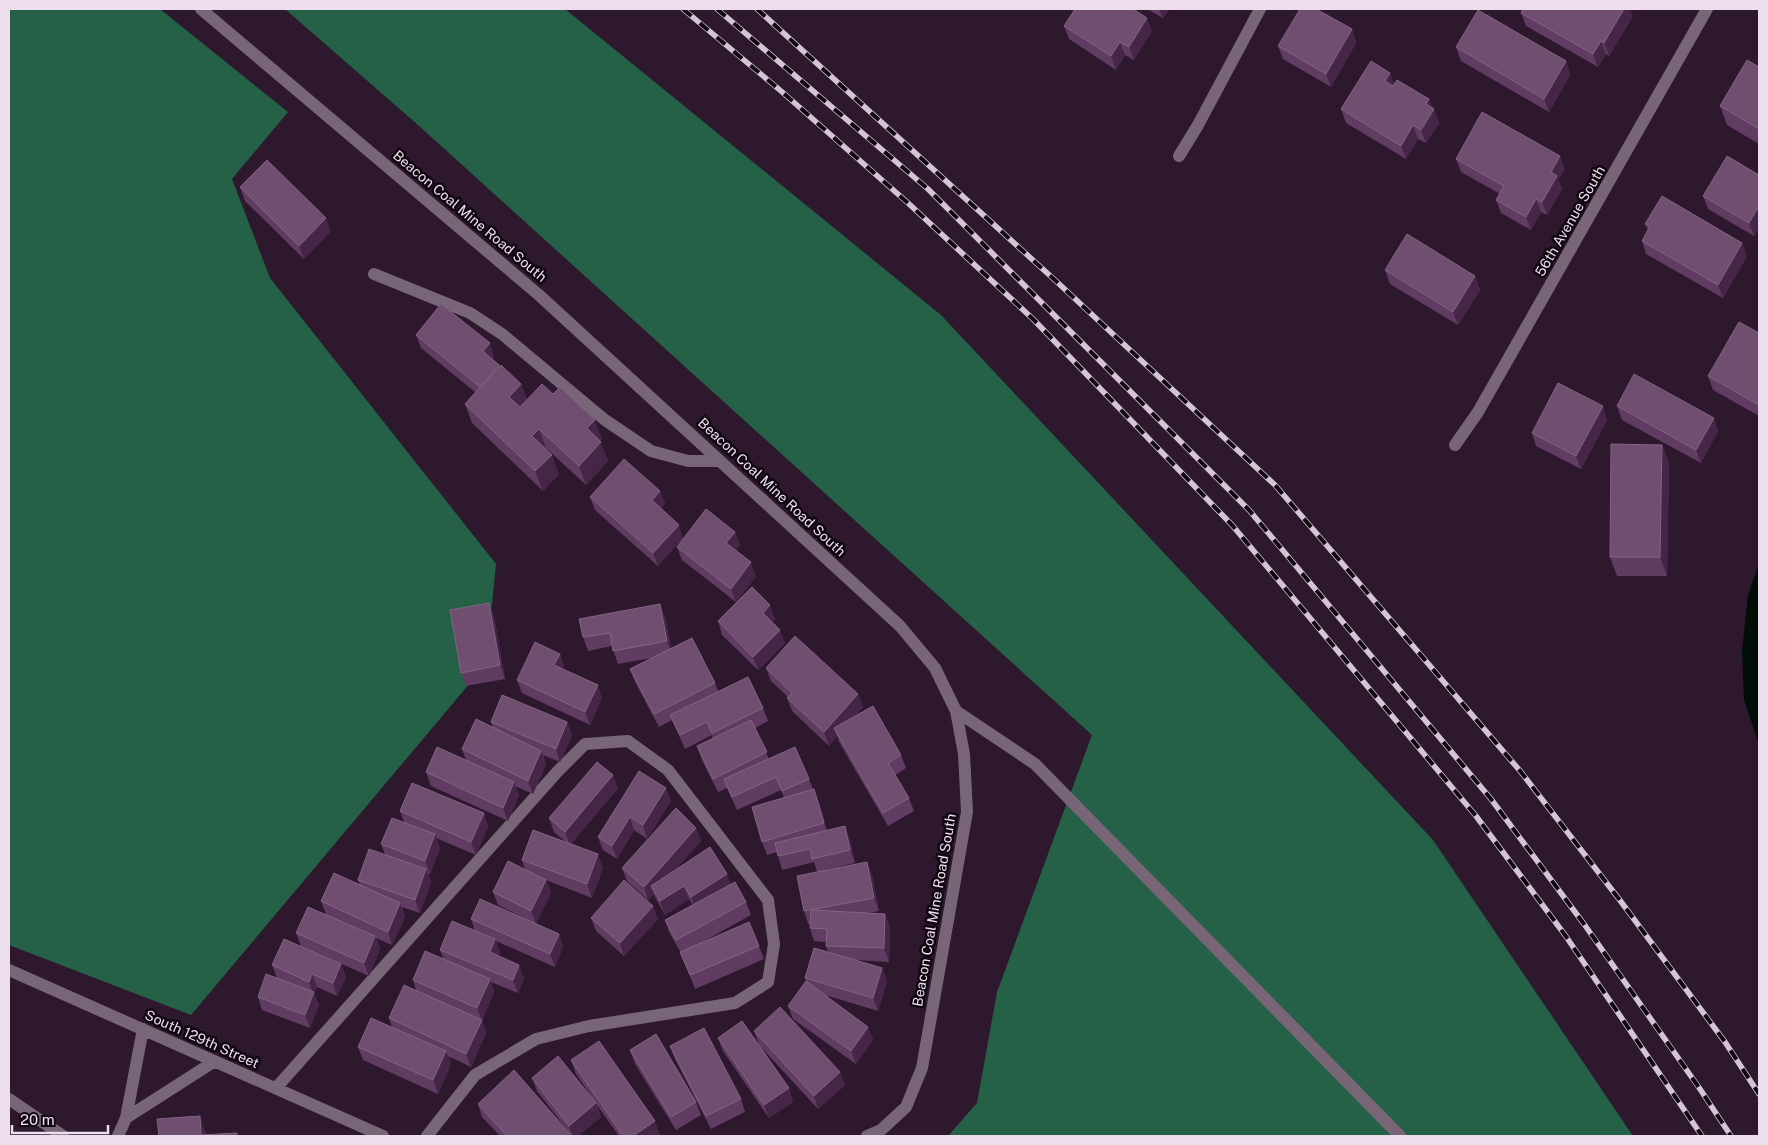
<svg xmlns="http://www.w3.org/2000/svg" width="1768" height="1145" font-family="'Public Sans',sans-serif">
<rect width="100%" height="100%" fill="#2d182e"/>
<path fill="#246146" d="M9 9H160L288 112 232 179 270 278 496 564 486 664 191 1015 9 945Z
M285 9H565L941 315 1433 840 1633 1136H948L977 1103 997 992 1092 735 418 125Z"/>
<path fill="#000e07" d="M1759 563V745L1744 700 1742 650 1748 595Z"/>
<g fill="none" stroke-linecap="round" stroke-linejoin="round">
<path stroke="#786678" stroke-width="12" d="M201 9 539 295 900 626 935 668 956 711 964 754 967 812 922 1068 906 1107 881 1130 867 1136
M1179 156 1198 125 1260 9
M374 274 470 313 502 334 605 420 651 451 688 461H720
M1455 445 1478 412 1707 9
M956 711 1035 764 1400 1136
M9 970 383 1136
M143 1029 126 1118 215 1061
M276 1088 558 771 585 744 628 741 668 770 768 900 774 944 768 982 735 1003 589 1026 536 1039 475 1075 427 1136
M9 1099 63 1136
M118 1136 126 1118"/>
<g stroke="#d4c5d4" stroke-width="5.5">
<path id="rail" d="M683 9 781 91 908 203 1033 319 1232 525 1476 816 1565 935 1702 1136
M717 9 928 189 1249 510 1491 799 1584 924 1700 1089 1731 1136
M757 9 1057 282 1275 485 1521 772 1619 899 1725 1042 1759 1094"/>
</g>
<use href="#rail" stroke="#100711" stroke-width="4" stroke-dasharray="11" stroke-linecap="butt"/>
</g>
<path fill="#603c62" d="M1147 9H1169L1163 18Z
M1521 13 1633 16 1609 56 1606 54 1598 67 1526 26Z
M1064 26 1152 31 1134 60 1125 55 1116 70 1069 39Z
M1352 29 1356 43 1331 87 1283 59 1278 46Z
M1456 47 1566 61 1570 75 1549 112 1461 61Z
M1759 67V144L1727 125 1720 106Z
M1390 73 1394 85 1433 108 1439 123 1426 143 1418 139 1406 159 1346 123 1341 109Z
M1456 159 1565 169 1558 180 1562 189 1547 215 1541 212 1531 230 1501 213 1496 200 1500 194 1461 172Z
M1759 175V227L1754 236 1708 209 1703 196Z
M240 187 331 231 304 259 245 201Z
M1645 224 1742 243 1747 256 1723 298 1646 254 1642 241 1648 230Z
M1385 270 1475 276 1480 290 1458 325 1390 284Z
M1759 333V416L1713 390 1708 376Z
M416 335 490 343 494 357 492 359 521 384 527 400 602 439 600 441 608 461 586 485 546 448 545 449 559 474 543 491 472 423 465 404 475 392 421 348Z
M1617 406 1718 431 1701 463 1622 420Z
M1607 420 1581 469 1536 446 1532 433Z
M1662 445 1669 464 1667 576H1617L1610 557Z
M660 491 665 504 661 508 683 538 658 566 595 510 590 497Z
M735 532 740 545 736 550 756 576 736 602 682 560 677 547Z
M494 616 505 679 466 686 461 673Z
M665 617 671 648 715 683 718 691 763 708 768 721 755 728 769 759 809 779 813 789 819 802 827 831 850 840 855 863 824 870 872 875 879 911 868 913 885 914 890 927 889 962 856 960 882 968 887 981 878 1011 825 995 868 1027 873 1040 856 1064 793 1019 788 1006 806 982 805 978 828 952 826 946V942L814 941 810 928V924H808L804 911 817 872 814 862 782 870 777 852 767 855 762 842 784 798 781 790 737 810 727 788 718 792 702 760 697 746 713 739 712 735 685 749 672 720 659 727 635 682 630 669 652 658 618 664 612 646 588 651 583 637Z
M775 619 772 622 785 643 758 670 722 635 718 621Z
M560 654 564 667 563 669 602 698 590 725 522 693 517 680Z
M766 668 858 694 863 707 855 716 901 755 906 768 895 775 909 798 914 811 888 826 839 742 837 736 829 746 792 711 787 698 788 697 771 681Z
M491 722H567L572 735 560 762 543 755 546 765 533 794 515 786 519 795 508 821 431 786 426 772 466 760 462 749 493 728Z
M639 771 671 801 647 839 634 830 617 859 603 850 598 837Z
M618 788 571 844 603 868 592 898 546 880 551 893 536 924 559 934 563 947 555 967 496 941 500 953 498 956 524 978 518 993 491 982 494 992 482 1021 486 1033 471 1067 448 1056 451 1064 438 1094 363 1060 358 1047 392 1027 389 1018 416 990 413 980 443 958 440 950 475 931 471 919 534 923 498 905 493 892 525 870 522 860 567 843 554 832 549 818Z
M400 811 484 813 488 827 476 855 436 838 440 848 430 874 428 873 431 882 420 913 402 907 405 917 392 945 376 938 380 949 369 976 301 946 296 933 326 914 321 901 360 885 358 880 385 854 381 844 404 822Z
M696 828 701 841 676 869 731 884 746 902 751 915 697 945 759 946 764 959 695 989 681 953 670 934 665 920 693 905 689 899 665 915 656 899 654 894 648 900 627 881 622 868Z
M591 918 658 919 624 956 596 931Z
M341 964 346 977 337 996 317 987 314 993 319 1005 310 1028 262 1010 258 997 277 978 272 965Z
M754 1031 840 1072 845 1085 818 1109 759 1045Z
M718 1038 789 1088 793 1102 769 1118 723 1051Z
M670 1046 741 1099 745 1112 711 1129 675 1059Z
M630 1050 696 1102 701 1115 676 1130 635 1064Z
M571 1060 660 1135 657 1136H619L597 1105 601 1117 578 1136H572L537 1091 532 1078 593 1099 576 1074Z
M478 1104 571 1136H500L482 1117Z"/>
<path fill="#452647" d="M1159 9H1169L1163 18Z
M1624 9H1630L1633 16 1609 56 1604 43Z
M1147 18 1152 31 1134 60 1129 47Z
M1352 29 1356 43 1331 87 1326 74Z
M1601 41 1606 54 1598 67 1593 54Z
M1120 42 1125 55 1116 70 1111 56Z
M1566 61 1570 75 1549 112 1544 99Z
M1390 73 1395 86 1390 95 1385 81Z
M1429 99 1439 123 1426 143 1421 130 1426 104Z
M1413 125 1418 139 1406 159 1401 146Z
M1560 156 1565 169 1558 180 1562 189 1547 215 1542 202 1551 172Z
M1536 199 1541 212 1531 230 1526 217Z
M1759 206V227L1754 236 1749 223Z
M326 218 331 231 304 259 299 246Z
M1742 243 1747 256 1723 298 1718 285Z
M1475 276 1480 290 1458 325 1453 312Z
M490 343 494 357 488 365 483 351Z
M521 384 528 404 516 416 509 397Z
M1603 406 1607 420 1581 469 1576 456Z
M1714 418 1718 431 1701 463 1696 450Z
M595 420 602 439 594 448 587 428Z
M539 429 546 448 539 455 532 436Z
M601 442 608 461 586 485 579 466Z
M1662 445 1669 464 1667 576 1660 557Z
M552 455 559 474 543 491 535 471Z
M660 491 665 504 656 513 652 500Z
M679 525 683 538 658 566 653 553Z
M735 532 740 545 731 556 726 543Z
M751 562 756 576 736 602 731 589Z
M489 603 494 616 505 679 500 665Z
M660 604 665 617 672 654 667 641Z
M770 605 775 619 768 626 763 613Z
M780 630 785 643 758 670 753 657Z
M560 654 564 667 559 679 554 665Z
M598 685 602 698 590 725 585 712Z
M858 694 863 707 838 735 834 728 837 736 829 746 824 732Z
M567 722 572 735 560 762 556 749Z
M541 751 546 765 533 794 528 781Z
M613 775 618 788 570 845 565 832Z
M514 782 519 795 508 821 503 808Z
M666 788 671 801 647 839 643 825Z
M814 789 819 802 829 837 824 823Z
M484 813 488 827 476 855 471 842Z
M630 817 634 830 617 859 612 846Z
M845 826 850 840 855 863 850 850Z
M696 828 701 841 655 893 651 886 654 894 648 900 644 887Z
M435 834 440 848 430 874 425 861Z
M598 854 603 868 592 898 587 884Z
M867 862 872 875 879 911 874 898Z
M426 869 431 882 420 913 415 900Z
M727 874 732 887 696 910 691 897Z
M546 880 551 893 536 924 531 911Z
M684 886 689 899 665 915 660 901Z
M400 903 405 917 392 945 388 932Z
M653 906 658 919 624 956 620 943Z
M885 914 890 927 889 962 884 948Z
M559 934 563 947 555 967 550 954Z
M375 936 380 949 369 976 364 963Z
M495 939 500 953 494 965 490 952Z
M341 964 346 977 337 996 333 983Z
M519 965 524 978 518 993 513 980Z
M882 968 887 981 878 1011 873 998Z
M312 974 317 987 314 993 319 1005 310 1028 305 1015 313 994 309 982Z
M490 979 494 992 482 1021 477 1008Z
M482 1020 486 1033 471 1067 466 1054Z
M868 1027 873 1040 856 1064 851 1051Z
M446 1051 451 1064 438 1094 433 1080Z
M840 1072 845 1085 818 1109 814 1096Z
M789 1088 793 1102 769 1118 764 1105Z
M596 1103 601 1117 578 1136H573L569 1126Z
M200 1116 207 1136H202Z
M655 1121 660 1135 657 1136H633Z"/>
<path fill="#6f4e70" stroke="#836484" d="M1075 9H1133L1147 18 1129 47 1120 42 1111 56 1064 26Z
M1300 9H1316L1352 29 1326 74 1278 46Z
M1523 9H1624L1604 43 1601 41 1593 54 1521 13Z
M1478 10 1566 61 1544 99 1456 47Z
M1747 60 1759 67V129L1720 106Z
M1371 61 1390 73 1385 81 1393 86 1397 80 1429 99 1426 104 1434 109 1421 130 1413 125 1401 146 1341 109Z
M1482 112 1560 156 1551 172 1557 176 1542 202 1536 199 1526 217 1496 200 1504 186 1456 159Z
M1727 156 1759 175V206L1749 223 1703 196Z
M267 160 326 218 299 246 240 187Z
M1662 196 1742 243 1718 285 1642 241 1650 226 1645 224Z
M1407 234 1475 276 1453 312 1385 270Z
M441 304 490 343 483 351 499 365 480 387 416 335Z
M1739 322 1759 333V405L1708 376Z
M501 365 521 384 509 397 520 407 542 384 553 394 560 387 595 420 587 428 601 442 579 466 539 429 532 436 552 455 535 471 465 404Z
M1634 374 1714 418 1696 450 1617 406Z
M1558 383 1603 406 1576 456 1532 433Z
M1611 444 1662 445 1660 557H1610Z
M624 459 660 491 652 500 679 525 653 553 590 497Z
M706 509 735 532 726 543 751 562 731 589 677 547Z
M752 587 770 605 763 613 780 630 753 657 718 621Z
M489 603 500 665 461 673 450 610Z
M660 604 667 641 613 651 610 633 583 637 579 619Z
M795 636 858 694 824 732 787 698 792 693 766 668Z
M692 638 715 683 654 714 630 669Z
M535 642 560 654 554 665 598 685 585 712 517 680Z
M748 677 763 708 712 733 707 722 680 735 670 715Z
M502 695 567 722 556 749 491 722Z
M873 706 901 755 888 763 909 798 883 813 834 728Z
M476 719 541 751 528 781 462 749Z
M751 720 767 752 713 779 697 746Z
M437 747 514 782 503 808 426 772Z
M795 747 809 779 782 791 776 777 732 797 724 779Z
M597 762 613 775 565 832 549 818Z
M639 771 666 788 643 825 630 817 612 846 598 837Z
M412 783 484 813 471 842 400 811Z
M814 789 824 823 762 842 752 807Z
M676 808 696 828 644 887 622 868Z
M392 818 435 834 425 861 381 844Z
M845 826 850 850 812 859 810 849 778 856 775 843Z
M533 830 598 854 587 884 522 860Z
M710 847 727 874 691 897 684 886 660 901 651 886Z
M369 849 426 869 415 900 358 880Z
M508 861 546 880 531 911 493 892Z
M867 862 874 898 804 911 797 876Z
M334 873 400 903 388 932 321 901Z
M624 880 653 906 620 943 591 918Z
M735 882 746 902 676 940 665 920Z
M480 899 559 934 550 954 471 919Z
M308 907 375 936 364 963 296 933Z
M811 910 885 914 884 948 826 946 827 929 810 928Z
M452 921 495 939 490 952 519 965 513 980 440 950Z
M749 922 759 946 690 975 680 952Z
M284 939 341 964 333 983 312 974 309 982 272 965Z
M814 948 882 968 873 998 805 978Z
M425 951 490 979 477 1008 413 980Z
M266 974 314 992 305 1015 258 997Z
M806 981 868 1027 851 1051 788 1006Z
M404 985 482 1020 466 1054 389 1018Z
M780 1007 840 1072 814 1096 754 1031Z
M371 1018 446 1051 433 1080 358 1047Z
M742 1021 789 1088 764 1105 718 1038Z
M704 1028 741 1099 706 1116 670 1046Z
M656 1034 696 1102 671 1117 630 1050Z
M599 1041 655 1121 633 1136H623L571 1060Z
M558 1056 596 1103 569 1126 532 1078Z
M514 1070 571 1135 569 1136H507L478 1104Z
M200 1116 201 1135 237 1133V1136H159L157 1119Z"/>
<g text-anchor="middle" stroke-width="5" stroke-linejoin="round" paint-order="stroke">
<g font-size="14" fill="#eddeed" stroke="#100711">
<text transform="translate(470 216) rotate(40)" y="5">Beacon Coal Mine Road South</text>
<text transform="translate(1570 221) rotate(-60)" y="5">56th Avenue South</text>
<text transform="translate(772 487) rotate(43)" y="5">Beacon Coal Mine Road South</text>
<text transform="translate(934 910) rotate(-80)" y="5">Beacon Coal Mine Road South</text>
<text transform="translate(202 1039) rotate(24)" y="5">South 129th Street</text>
</g>
</g>
<rect width="1768" height="1145" fill="none" stroke="#eddeed" stroke-width="20"/>
<path d="M12 1125v8h96v-8" fill="none" stroke="#eddeed" stroke-width="2.5"/>
<text x="20" y="1125" font-size="15" fill="#eddeed" stroke="#100711" stroke-width="4" paint-order="stroke">20 m</text>
</svg>
